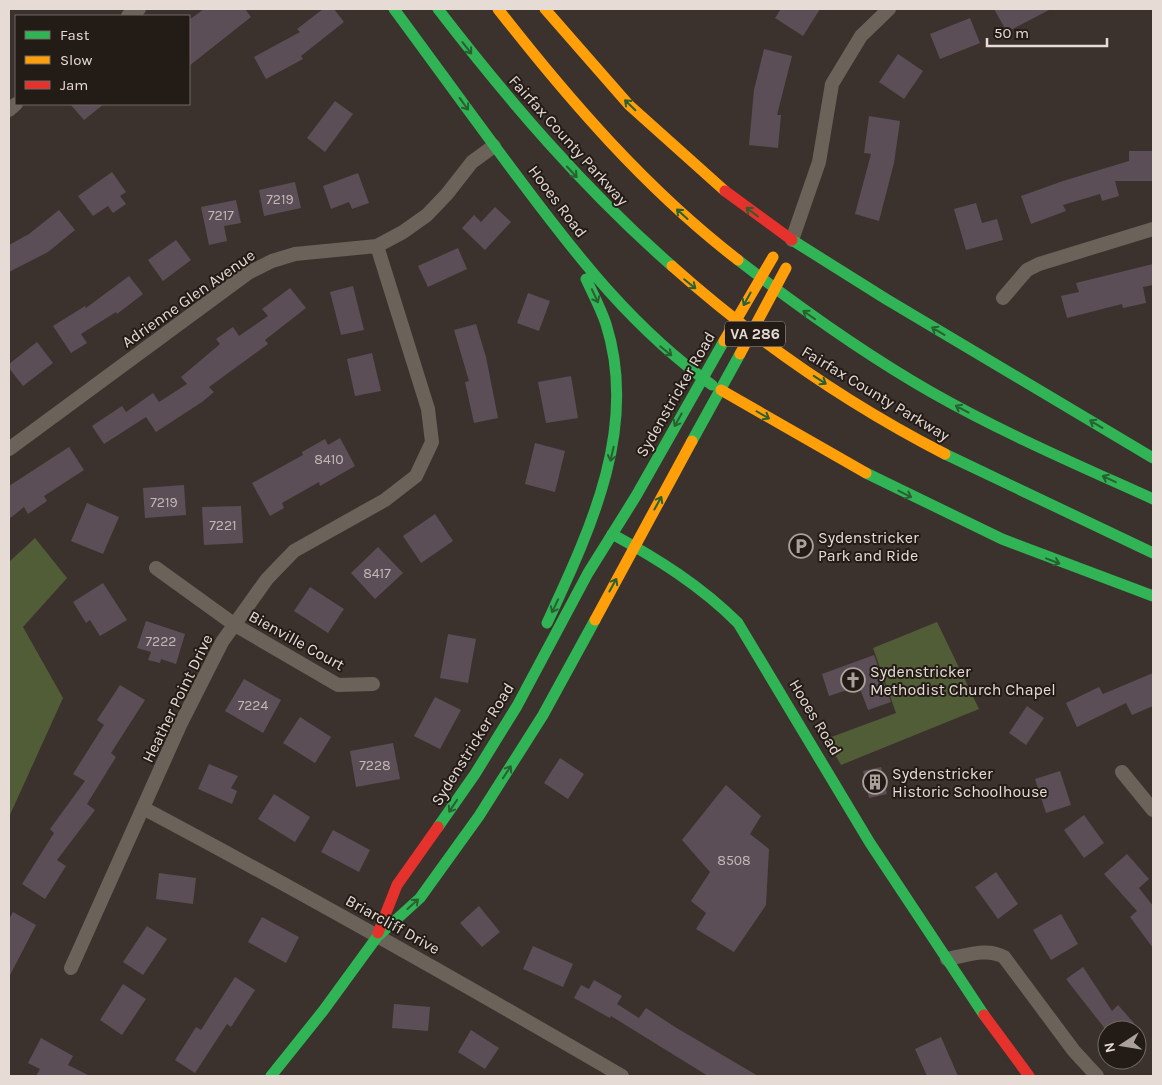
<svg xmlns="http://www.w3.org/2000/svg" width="1162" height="1085" font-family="Karla,sans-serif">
<rect width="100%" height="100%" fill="#3c322d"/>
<path fill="#515d36" d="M35 538 67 578 23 627 63 698 9 817V562Z
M937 622 979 709 841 765 826 739 896 713 873 648Z"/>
<path fill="#5b4e57" d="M204 9H245L251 17 189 66V20Z
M323 9H334L344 22 301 56 303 59 266 79 254 57 300 32 297 29Z
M781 9H820L803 36 775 18Z
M994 9H1051L1007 32Z
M970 18 980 43 940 59 930 34Z
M764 49 792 56 777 115H781L778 148 749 145 754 90Z
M898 54 923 71 904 99 879 82Z
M335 101 353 114 325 152 307 138Z
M70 104H104L84 120Z
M869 116 900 121 894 163 879 221 855 214 871 154 864 153Z
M1129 151H1153V181H1115L1119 196 1102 201 1100 194 1063 205 1066 211 1031 224 1021 196 1063 181 1129 161Z
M112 172 126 192 120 196 126 204 113 213 108 206 93 216 78 196Z
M358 173 369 203 352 209 349 202 331 209 323 186Z
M295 182 301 208 264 216 259 190Z
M236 200 241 223 224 226 227 241 209 245 201 207Z
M976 203 982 223 997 219 1003 240 966 250 954 209Z
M495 207 511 222 485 250 462 228 474 215 481 222Z
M59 210 75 230 48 252 9 272V245L29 234Z
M176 240 191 260 163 281 148 260Z
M458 248 467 269 428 287 418 266Z
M1153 264V285L1143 287 1146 303 1123 308 1122 304 1067 318 1061 296 1079 292 1076 283Z
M129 276 143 294 117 314 116 312 81 334 87 343 71 353 53 326 85 306 86 308Z
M353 286 364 330 341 335 330 292Z
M290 288 306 308 265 340 268 344 209 387 214 392 202 402 156 432 146 417 104 444 92 426 122 406 126 412 153 393 159 402 187 384 181 377 220 344 216 339 233 327 239 336 268 316 262 309Z
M528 293 550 301 539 331 517 323Z
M476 324 486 357 498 418 474 423 465 382 469 381 454 330Z
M37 342 53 363 23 386 9 368V364Z
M372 353 381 391 355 396 347 359Z
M571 376 578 418 546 423 538 382Z
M340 438 355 466 320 486 319 482 282 503 284 508 270 516 252 483 303 455 302 452 325 439 328 445Z
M535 443 565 451 555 492 525 484Z
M69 447 84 470 44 496 47 501 28 514 24 507 9 519V486Z
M184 485 186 515 145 518 143 488Z
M87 503 119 517 103 554 71 541Z
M241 506 243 543 204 545 202 507Z
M435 514 453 541 421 563 403 536Z
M378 547 403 573 375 599 351 573Z
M103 583 127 620 100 636 90 620 86 623 73 602Z
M310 587 344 609 328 633 294 611Z
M146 621 185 634 176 664 161 659 160 663 148 660 151 652 137 648Z
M448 634 476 639 468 683 440 678Z
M874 655 891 702 868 710 859 686 829 696 822 674Z
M1153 673V706L1132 715 1126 703 1077 727 1066 703 1099 687 1103 694Z
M244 679 281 700 263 733 225 711Z
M120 685 145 700 111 753 116 757 87 804 95 810 57 860 66 866 45 899 22 884 54 833 50 829 85 781 73 774 104 725 97 720Z
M435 697 461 710 440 749 414 736Z
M1027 706 1044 718 1026 745 1009 733Z
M300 717 331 737 315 763 283 743Z
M393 743 400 779 356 787 350 751Z
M560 758 584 774 568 799 544 783Z
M209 764 238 776 231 788 237 791 232 804 198 789Z
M881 767 887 794 869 798 863 771Z
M1060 771 1071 805 1046 813 1035 779Z
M726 785 761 816 750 834 769 849 766 905 734 952 696 929 706 913 691 901 710 872 682 840Z
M274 794 310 817 295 842 258 819Z
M1084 815 1104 843 1084 858 1064 830Z
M333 830 370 850 359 872 321 852Z
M1127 854 1149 879 1139 888 1153 906V948L1130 917 1137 911 1104 874Z
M996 872 1018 904 998 919 975 887Z
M159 873 196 878 193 904 156 899Z
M479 906 500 932 482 947 460 923Z
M13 912 36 925 9 977V919Z
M1061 914 1078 944 1051 960 1033 930Z
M262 917 299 937 286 963 248 942Z
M147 926 167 939 143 975 123 962Z
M533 946 573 964 563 987 523 969Z
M1083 967 1112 1011 1118 1005 1140 1030H1106L1066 979Z
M235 977 255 990 231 1027 227 1024 195 1073 175 1060 196 1027 201 1030Z
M594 980 622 996 617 1004 639 1018 646 1008 675 1027 758 1076H708L611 1016 610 1018 574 998 581 985 589 989Z
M123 984 146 999 122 1035 100 1020Z
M394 1004 430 1007 428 1031 392 1028Z
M471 1030 499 1048 485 1069 458 1052Z
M941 1037 958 1076H927L915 1049Z
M41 1038 73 1056 68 1065 90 1076H36L40 1069 28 1063Z"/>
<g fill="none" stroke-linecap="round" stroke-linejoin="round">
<path stroke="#6b625a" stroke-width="14" d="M128 16 139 9
M9 110 16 104
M792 240 819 162 832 84 861 36 889 9
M1003 298 1027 270 1039 264 1153 229
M9 449 248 273 272 261 295 254 377 246 403 232 427 215 447 194 472 162 494 146
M156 568 235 625 338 685 373 684
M1122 772 1153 810
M143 808C305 894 464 984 622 1076
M947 959C965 956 987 947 1004 957L1074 1051 1097 1076
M71 968 181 723 222 642 267 579 294 551 385 500 416 476 432 442 428 409 377 246"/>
<path stroke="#30b455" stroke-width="11" d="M394 9C437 67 479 126 523 184 580 260 634 329 712 385
M438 9C509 101 584 189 672 266
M792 240 886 299 1153 458
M738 260C800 308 863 353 931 392 1003 433 1078 465 1153 499
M692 441 740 354
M945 454 1153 553
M866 473 1002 539 1153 596
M612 534C658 559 701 586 738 623L870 843 984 1015
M547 623C590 530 639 428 606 324 601 309 593 294 586 279
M438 827 475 774 517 706 588 573 636 496 724 341
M271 1076 323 1011 377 937 420 898 479 816 543 715 595 620"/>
<path stroke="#ff9f0a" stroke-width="11" d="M498 9C569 100 646 189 738 260
M545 9 629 105 725 191
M672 266C755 340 846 403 945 454
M721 390 866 473
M595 620 692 441"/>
<path stroke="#e5322d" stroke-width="11" d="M725 191 792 240
M378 933 397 885 438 827
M984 1015 1029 1076"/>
<path stroke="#ff9f0a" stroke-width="11" d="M724 341 773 257
M740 354 786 268"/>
</g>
<defs><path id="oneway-shaft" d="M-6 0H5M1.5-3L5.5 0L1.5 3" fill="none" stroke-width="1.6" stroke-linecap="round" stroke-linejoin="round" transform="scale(1.25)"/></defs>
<g stroke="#296032">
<use href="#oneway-shaft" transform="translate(467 48) rotate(52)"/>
<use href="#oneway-shaft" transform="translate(464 104) rotate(54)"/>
<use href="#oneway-shaft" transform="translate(630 105) rotate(-136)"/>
<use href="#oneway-shaft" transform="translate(572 172) rotate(47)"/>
<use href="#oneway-shaft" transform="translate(752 212) rotate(-143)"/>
<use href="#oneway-shaft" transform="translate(682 214) rotate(-138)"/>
<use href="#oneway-shaft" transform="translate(690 284) rotate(39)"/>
<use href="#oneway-shaft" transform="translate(595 296) rotate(65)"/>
<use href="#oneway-shaft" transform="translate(747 299) rotate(119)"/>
<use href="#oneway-shaft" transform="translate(809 315) rotate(-145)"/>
<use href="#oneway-shaft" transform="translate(938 331) rotate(-149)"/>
<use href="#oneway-shaft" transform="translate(666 351) rotate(39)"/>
<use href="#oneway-shaft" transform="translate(820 380) rotate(33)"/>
<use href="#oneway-shaft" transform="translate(962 409) rotate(-152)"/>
<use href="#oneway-shaft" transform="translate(763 415) rotate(30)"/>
<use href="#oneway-shaft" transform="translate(678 420) rotate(119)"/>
<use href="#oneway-shaft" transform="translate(1096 424) rotate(-149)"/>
<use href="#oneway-shaft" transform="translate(612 454) rotate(103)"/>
<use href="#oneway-shaft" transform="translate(1109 479) rotate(-155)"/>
<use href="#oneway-shaft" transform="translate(905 494) rotate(27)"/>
<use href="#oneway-shaft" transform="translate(658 503) rotate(-61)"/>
<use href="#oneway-shaft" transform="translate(1053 561) rotate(21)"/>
<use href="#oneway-shaft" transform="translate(613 585) rotate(-61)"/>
<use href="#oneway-shaft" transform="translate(555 606) rotate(115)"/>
<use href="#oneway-shaft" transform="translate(507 772) rotate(-57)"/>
<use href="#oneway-shaft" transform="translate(453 806) rotate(124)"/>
<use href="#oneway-shaft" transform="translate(413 904) rotate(-42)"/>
</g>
<defs>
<g id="parking-ring" transform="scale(1.25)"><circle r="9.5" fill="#231b16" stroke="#aba09a" stroke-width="1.5"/><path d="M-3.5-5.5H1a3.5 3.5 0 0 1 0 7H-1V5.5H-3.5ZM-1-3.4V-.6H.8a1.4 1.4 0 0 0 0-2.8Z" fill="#aba09a"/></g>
<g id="church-ring" transform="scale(1.25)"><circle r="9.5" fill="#231b16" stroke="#aba09a" stroke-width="1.5"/><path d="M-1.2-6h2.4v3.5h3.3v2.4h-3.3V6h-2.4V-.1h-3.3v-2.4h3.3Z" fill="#aba09a"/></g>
<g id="building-ring" transform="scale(1.25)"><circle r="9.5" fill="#231b16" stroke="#aba09a" stroke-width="1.5"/><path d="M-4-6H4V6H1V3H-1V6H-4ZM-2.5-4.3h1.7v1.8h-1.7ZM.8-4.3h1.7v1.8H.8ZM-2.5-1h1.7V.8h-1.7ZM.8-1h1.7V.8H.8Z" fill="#aba09a"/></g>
</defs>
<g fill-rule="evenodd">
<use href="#parking-ring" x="801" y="546"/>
<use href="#church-ring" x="853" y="680"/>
<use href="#building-ring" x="875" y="782"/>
</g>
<g text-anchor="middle" stroke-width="4" stroke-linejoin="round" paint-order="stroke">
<g font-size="14" fill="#c4b8b6">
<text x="280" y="204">7219</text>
<text x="221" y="220">7217</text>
<text x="329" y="464">8410</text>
<text x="164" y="507">7219</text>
<text x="223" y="530">7221</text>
<text x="377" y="578">8417</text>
<text x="161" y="646">7222</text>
<text x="253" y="710">7224</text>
<text x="375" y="770">7228</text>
<text x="734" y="865">8508</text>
</g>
<rect fill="#231b16" stroke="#aca19c" stroke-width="1" x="725" y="321.5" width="60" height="25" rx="4"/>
<g font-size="15" font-weight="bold" fill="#e7dbd5">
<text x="755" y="339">VA 286</text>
</g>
<g font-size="16" fill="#e7dbd5" stroke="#231b16">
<text transform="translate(569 140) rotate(48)" y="6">Fairfax County Parkway</text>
<text transform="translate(558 201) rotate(53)" y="6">Hooes Road</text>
<text transform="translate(188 298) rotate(-35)" y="6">Adrienne Glen Avenue</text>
<text transform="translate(876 393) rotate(31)" y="6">Fairfax County Parkway</text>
<text transform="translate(675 394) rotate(-60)" y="6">Sydenstricker Road</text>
<text transform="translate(297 640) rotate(29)" y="6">Bienville Court</text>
<text transform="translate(177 698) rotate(-64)" y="6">Heather Point Drive</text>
<text transform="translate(816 717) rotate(59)" y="6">Hooes Road</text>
<text transform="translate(472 744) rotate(-58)" y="6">Sydenstricker Road</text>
<text transform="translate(393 924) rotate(29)" y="6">Briarcliff Drive</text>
</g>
<g font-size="16" fill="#e7dbd5" stroke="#231b16" text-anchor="start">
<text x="818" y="543">Sydenstricker<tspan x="818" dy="18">Park and Ride</tspan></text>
<text x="870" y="677">Sydenstricker<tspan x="870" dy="18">Methodist Church Chapel</tspan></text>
<text x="892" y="779">Sydenstricker<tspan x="892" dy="18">Historic Schoolhouse</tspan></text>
</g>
</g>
<rect width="1162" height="1085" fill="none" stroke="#e7dbd5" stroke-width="20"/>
<rect x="15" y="15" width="175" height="90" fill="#231b16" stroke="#716862"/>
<rect x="25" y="31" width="25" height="8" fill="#30b455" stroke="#716862"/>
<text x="60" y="40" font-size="15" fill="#e7dbd5">Fast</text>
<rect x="25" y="56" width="25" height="8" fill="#ff9f0a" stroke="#716862"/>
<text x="60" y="65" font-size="15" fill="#e7dbd5">Slow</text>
<rect x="25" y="81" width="25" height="8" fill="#e5322d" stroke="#716862"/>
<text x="60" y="90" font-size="15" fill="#e7dbd5">Jam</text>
<g transform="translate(1122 1045) rotate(258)"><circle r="24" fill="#231b16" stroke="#716862"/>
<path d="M0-4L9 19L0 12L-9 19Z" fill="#aba09a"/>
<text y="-8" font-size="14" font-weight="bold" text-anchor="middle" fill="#e7dbd5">N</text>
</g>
<path d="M987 38v8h120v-8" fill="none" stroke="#e7dbd5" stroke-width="2.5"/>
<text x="994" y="38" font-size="15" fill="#e7dbd5" stroke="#231b16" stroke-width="4" paint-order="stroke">50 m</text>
</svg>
